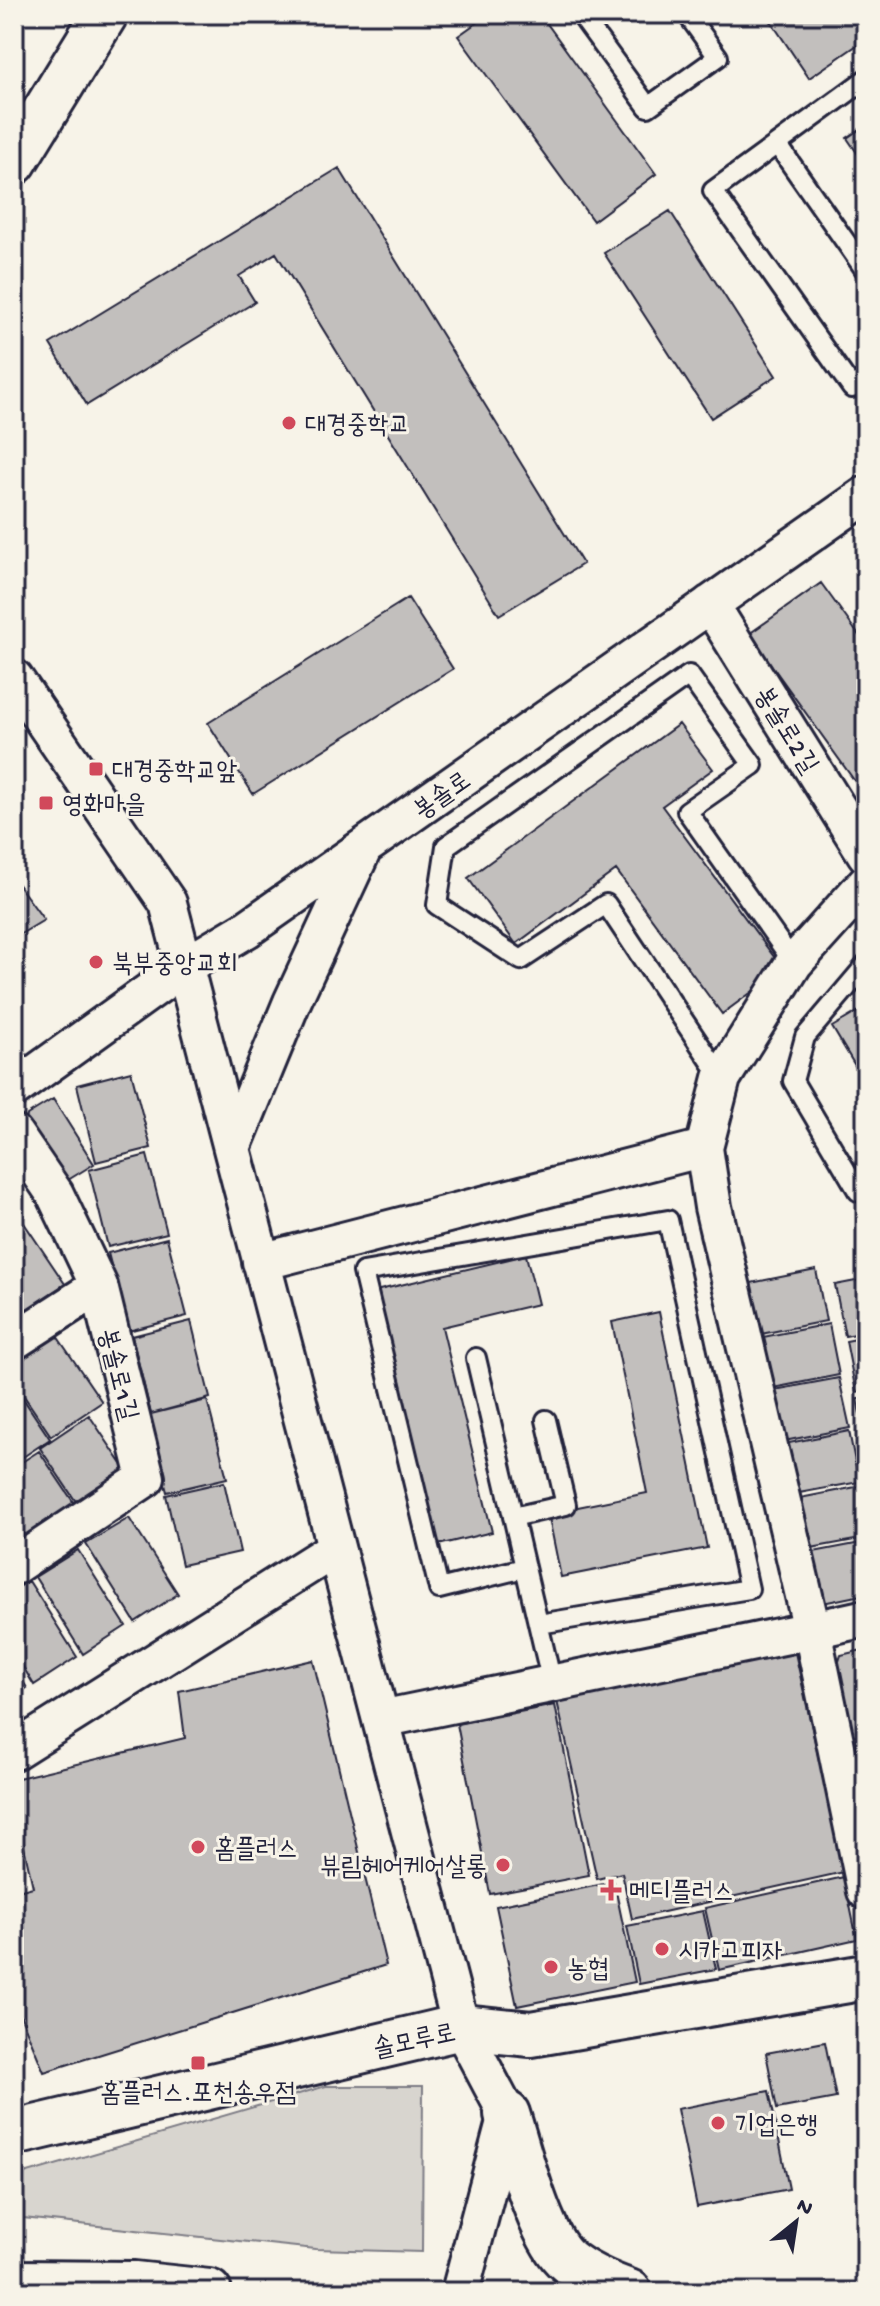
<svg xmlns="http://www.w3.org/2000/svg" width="880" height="2306" font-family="'Gochi Hand','Poor Story',sans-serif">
<rect width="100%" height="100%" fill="#f7f3e8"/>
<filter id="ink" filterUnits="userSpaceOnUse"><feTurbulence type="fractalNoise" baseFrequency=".0125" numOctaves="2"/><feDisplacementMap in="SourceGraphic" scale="16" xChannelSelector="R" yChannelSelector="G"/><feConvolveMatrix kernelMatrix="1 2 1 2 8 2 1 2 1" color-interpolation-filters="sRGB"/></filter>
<g filter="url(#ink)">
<path fill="#d8d5cf" stroke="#7d7c85" stroke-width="2" d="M326 2086H423L422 2252 315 2249 14 2217V2177Z"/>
<path fill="#c2bfbd" stroke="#22223b" stroke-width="2" d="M489 14H540L656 174 593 221 458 36Z
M766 14H853L866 33V39L809 78Z
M866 125V166L847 138Z
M339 168 583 564 499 615 276 253 239 276 255 302 87 405 50 344Z
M670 211 776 376 711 418 604 253Z
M821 583 860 637 866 633V793L864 794 749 634Z
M408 598 453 669 253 794 208 723Z
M679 724 713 769 662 806 783 969 722 1014 616 870 516 944 468 878Z
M14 879 44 920 14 938Z
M866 1007V1084L832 1027Z
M131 1071 151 1148 96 1162 77 1085Z
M53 1099 94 1164 55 1188 24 1138 27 1115Z
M147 1155 167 1233 108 1247 89 1170Z
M24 1223 65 1284 16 1317 14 1314V1230Z
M167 1238 187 1316 128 1331 108 1253Z
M526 1255 538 1304 442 1327 492 1532 434 1546 371 1292Z
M816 1270 826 1321 756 1335 746 1284Z
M866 1279V1332L845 1336 835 1285Z
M659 1312 707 1548 561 1577 548 1513 647 1493 612 1322Z
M191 1321 210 1398 151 1414 132 1336Z
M829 1324 839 1375 768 1389 758 1338Z
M57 1336 102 1402 51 1436 14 1381V1364Z
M866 1337V1390L856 1392 846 1341Z
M839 1378 850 1428 779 1442 769 1391Z
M14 1385 50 1439 14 1463Z
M866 1398V1445L857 1399Z
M207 1400 227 1478 167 1492 147 1415Z
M89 1415 130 1476 81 1509 40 1448Z
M849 1431 859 1482 788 1495 779 1445Z
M39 1451 80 1512 31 1545 14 1520V1467Z
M224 1482 240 1552 182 1565 166 1495Z
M861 1486 866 1512V1538L800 1550 790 1500Z
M129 1518 178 1594 135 1622 86 1544Z
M14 1524 29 1546 14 1556Z
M866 1542V1594L813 1605 803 1554Z
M78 1550 126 1626 83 1654 35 1577Z
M29 1581 77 1657 34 1685 14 1652V1590Z
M794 1648 844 1872 632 1919 622 1873 597 1879 557 1701Z
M866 1649V1733L847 1737 833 1680 841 1655Z
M313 1660 386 1965 44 2072 14 2000V1892L33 1887 14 1802V1779L185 1738 179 1691Z
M14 1667 27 1688 14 1696Z
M555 1705 589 1875 490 1894 457 1724Z
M844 1877 857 1939 719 1970 705 1908Z
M614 1882 635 1982 517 2006 496 1906Z
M703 1911 716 1969 639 1984 627 1926Z
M825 2042 836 2098 777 2109 766 2053Z
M769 2091 789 2189 697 2207 677 2109Z"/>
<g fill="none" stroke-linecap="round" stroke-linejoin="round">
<g stroke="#22223b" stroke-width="24">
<path id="service" d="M580 14 648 107 718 57 687 14
M866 79 713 191 852 388 866 378
M777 144 866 271
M866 965 805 1037 793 1081 858 1191 866 1194
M722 1078 606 904 521 960 437 905 446 846 689 675 753 765 687 811 794 963
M476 1358 552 1683
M513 1517 566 1505 546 1420
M524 1568 439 1589 363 1272 668 1220 749 1589 539 1624"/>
</g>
<g stroke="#22223b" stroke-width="42">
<path id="minor" d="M710 604 866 854
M14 678 168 903 461 2027 507 2114 460 2292
M866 883 794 963 722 1078 704 1148 713 1207 812 1630 866 1618
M14 1089 185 966 247 929 866 495
M14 1134 55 1194 99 1286 146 1478 14 1566
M232 1148 292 1002 363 849
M261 1262 704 1148
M14 1341 99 1286
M381 1719 812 1630 866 1891
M14 1751 336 1548"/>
</g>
<g stroke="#22223b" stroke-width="50">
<path id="secondary" d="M14 162 105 14
M14 2133 461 2027 531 2034 866 1977"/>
</g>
<g stroke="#22223b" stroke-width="50">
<path id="primary" d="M507 2114C519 2151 539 2238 568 2261 585 2275 609 2285 629 2292
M14 2283 134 2284 209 2292"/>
</g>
<use href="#service" stroke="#f7f3e8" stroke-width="18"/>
<use href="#minor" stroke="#f7f3e8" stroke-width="36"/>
<use href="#secondary" stroke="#f7f3e8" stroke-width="44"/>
<use href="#primary" stroke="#f7f3e8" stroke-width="44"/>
</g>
</g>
<g fill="#d1495b" stroke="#f7f3e8" stroke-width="3">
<circle cx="289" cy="423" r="8"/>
<rect x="88" y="761" width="16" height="16" rx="4"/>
<rect x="38" y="795" width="16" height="16" rx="4"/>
<circle cx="96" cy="962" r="8"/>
<circle cx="198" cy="1847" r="8"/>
<circle cx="503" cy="1865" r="8"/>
<path d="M607 1878h8v8h8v8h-8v8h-8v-8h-8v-8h8z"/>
<circle cx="662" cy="1949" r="8"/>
<circle cx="551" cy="1967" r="8"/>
<rect x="190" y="2055" width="16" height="16" rx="4"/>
<circle cx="718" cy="2123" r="8"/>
</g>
<g text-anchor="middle" stroke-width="6" stroke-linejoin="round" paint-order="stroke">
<g font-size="26" fill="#22223b" stroke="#f7f3e8" text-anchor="start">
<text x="305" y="432">대경중학교</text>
<text x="112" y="778">대경중학교앞</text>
<text x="62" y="812">영화마을</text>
<text x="112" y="971">북부중앙교회</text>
<text x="214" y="1856">홈플러스</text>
<text x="487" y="1874" text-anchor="end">뷰림헤어케어살롱</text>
<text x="629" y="1899">메디플러스</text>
<text x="678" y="1958">시카고피자</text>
<text x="567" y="1976">농협</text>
<text x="198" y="2100" text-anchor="middle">홈플러스.포천송우점</text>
<text x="734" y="2132">기업은행</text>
</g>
<g font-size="26" fill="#22223b" stroke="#f7f3e8">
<text transform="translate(788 729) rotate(58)" y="9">봉솔로2길</text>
<text transform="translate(441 794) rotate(-35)" y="9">봉솔로</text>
<text transform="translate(120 1374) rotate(76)" y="9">봉솔로1길</text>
<text transform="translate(414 2039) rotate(-12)" y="9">솔모루로</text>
</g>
</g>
<rect width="880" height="2306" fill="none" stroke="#f7f3e8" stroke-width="48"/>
<rect x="24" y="24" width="832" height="2258" fill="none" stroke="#22223b" stroke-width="3" filter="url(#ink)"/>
<g transform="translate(796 2222) rotate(30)" stroke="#f7f3e8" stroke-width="6" paint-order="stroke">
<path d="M0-6L14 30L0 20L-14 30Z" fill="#22223b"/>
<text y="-12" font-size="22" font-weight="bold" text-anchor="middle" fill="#22223b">N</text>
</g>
</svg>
